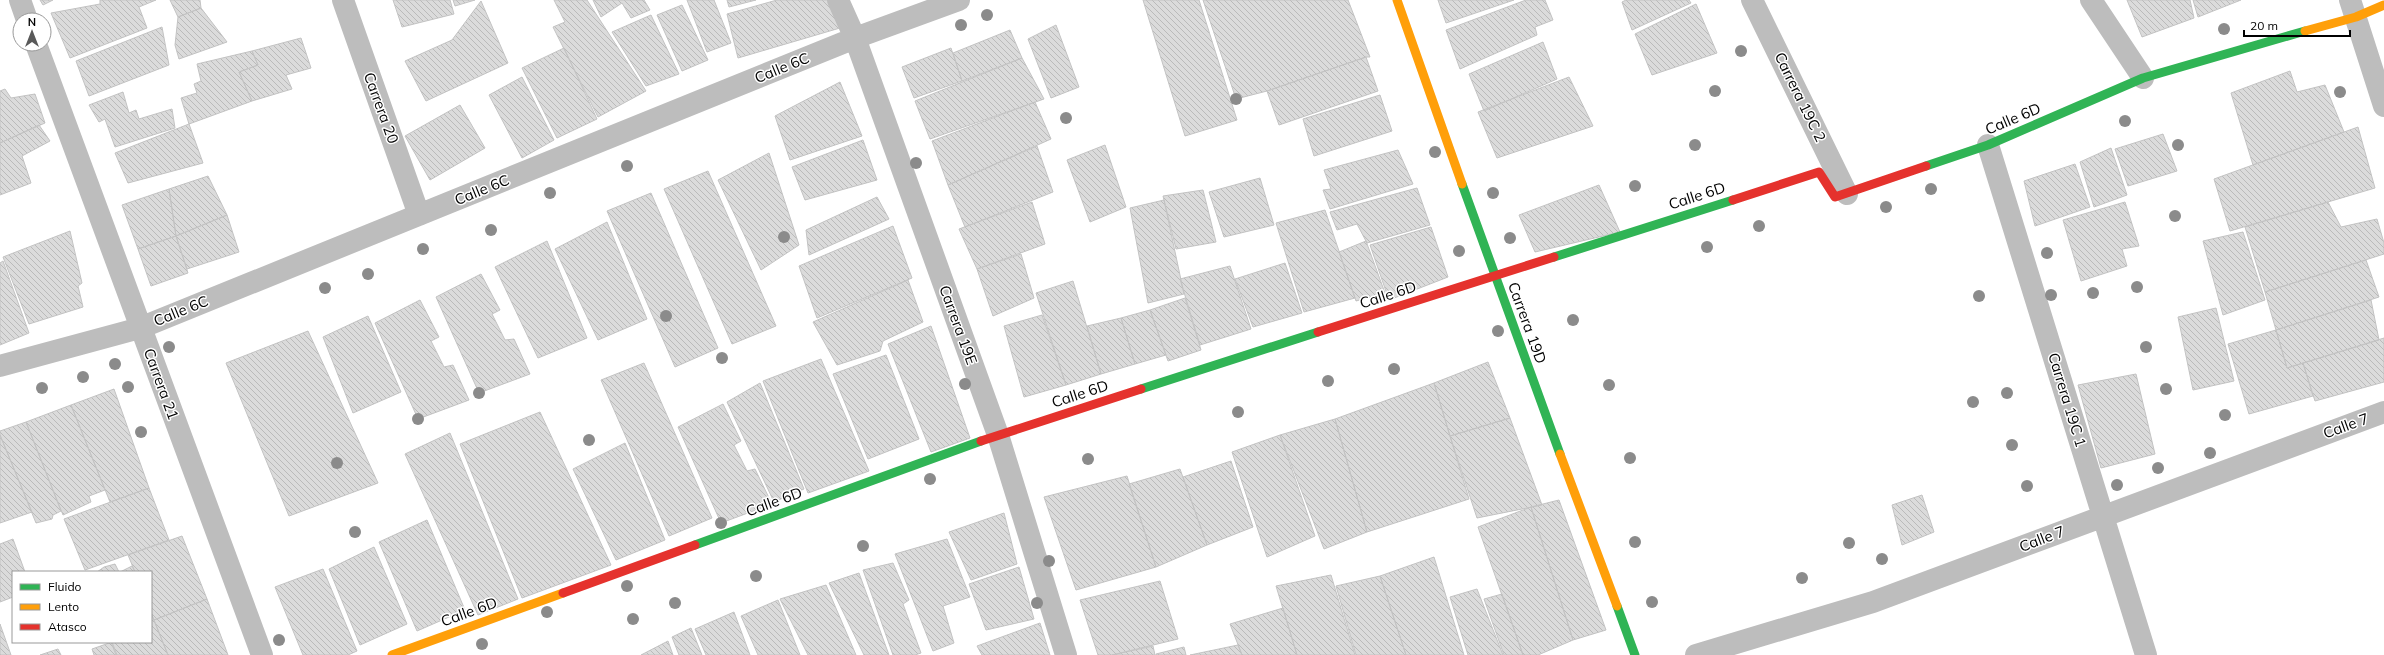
<svg xmlns="http://www.w3.org/2000/svg" width="2384" height="655" font-family="Mulish,sans-serif">
<defs>
<pattern id="building-back-hatch" width="6" height="6" patternUnits="userSpaceOnUse"><rect width="6" height="6" fill="#dbdbdb"/><path d="M-1 5l2 2M0 0l6 6M5-1l2 2" fill="none" stroke="#bababa"/></pattern>
</defs>
<rect width="100%" height="100%" fill="#fff"/>
<path fill="url(#building-back-hatch)" stroke="#c3c3c3" d="M40 0H53L43 5Z
M100 0H156L139 7 147 28 70 58 51 13 100 4Z
M170 0H200L201 8 178 17Z
M393 0H450L454 14 402 27Z
M453 0H475L455 6Z
M554 0H587L646 91 598 117 553 27 565 22Z
M593 0H644L650 10 631 18 622 3 601 17Z
M687 0H714L731 43 707 52Z
M727 0H756L729 7Z
M777 0H830L840 28 738 58 727 14Z
M1143 0H1199L1237 120 1185 136Z
M1203 0H1348L1370 57H1366L1267 91 1236 99Z
M1438 0H1514L1446 23Z
M1526 0H1545L1553 20 1535 27 1537 35 1460 69 1446 30Z
M1626 0H1689L1691 3 1632 30 1622 2Z
M2127 0H2190L2194 18 2142 37Z
M2193 0H2241L2198 17Z
M481 1 508 63 426 101 405 61 452 40Z
M1696 4 1717 53 1652 75 1635 34Z
M682 5 708 60 682 71 657 15Z
M201 8 227 42 179 59 175 45 178 17Z
M651 15 679 74 646 86 612 32Z
M1056 25 1079 87 1051 98 1028 39Z
M162 27 169 65 89 96 76 61Z
M1010 30 1022 58 962 81 953 53Z
M301 38 311 68 286 75 292 89 252 101 239 72 258 65 252 51Z
M1543 42 1557 79 1484 111 1469 74Z
M564 48 597 119 557 138 522 68Z
M951 48 962 81 914 98 902 67Z
M252 51 258 65 239 72 252 101 189 124 181 98 197 93 194 84 201 81 197 64Z
M1366 57 1378 91 1279 125 1267 91Z
M1022 58 1044 99 930 139 915 101Z
M2290 71 2297 92 2325 85 2344 132 2253 165 2231 93Z
M522 77 554 140 522 158 489 95Z
M1569 77 1593 126 1497 158 1478 112Z
M840 82 862 136 790 160 775 116Z
M5 89 11 98 35 94 45 123 0 143V91Z
M123 92 129 113 136 110 139 119 172 109 175 128 115 147 105 119 99 122 89 105Z
M1380 95 1392 131 1314 156 1303 119Z
M1035 102 1051 139 948 185 932 141Z
M460 105 485 148 430 180 405 136Z
M189 124 203 163 128 183 115 153Z
M39 125 50 141 22 156 31 183 0 195V143Z
M2358 127 2375 188 2230 231 2214 179Z
M2163 134 2177 171 2128 186 2115 149Z
M863 140 877 180 805 200 792 167Z
M1105 145 1126 207 1090 222 1067 160Z
M1037 146 1053 192 965 227 948 185Z
M2111 148 2127 195 2094 207 2080 162Z
M1398 150 1413 184 1330 209 1323 190 1331 189 1324 170Z
M769 153 799 245 761 270 718 180Z
M2075 164 2090 207 2035 226 2024 181Z
M708 171 776 326 732 344 664 189Z
M208 176 227 215 176 236 169 189Z
M1260 178 1274 225 1224 237 1209 192Z
M1599 185 1620 232 1535 252 1519 215Z
M1417 188 1430 225 1367 243 1357 224 1337 230 1330 212Z
M169 189 176 236 138 249 122 205Z
M1203 190 1216 242 1176 249 1163 196Z
M651 193 718 348 675 367 607 211Z
M877 197 889 219 809 255 806 230Z
M1164 200 1184 294 1148 303 1130 208Z
M1032 202 1045 244 977 269 959 229Z
M2125 202 2139 246 2122 249 2127 266 2081 281 2063 220Z
M2328 202 2341 227 2377 219 2384 243V254L2265 292 2245 227Z
M1325 210 1355 298 1304 312 1276 223Z
M227 215 239 252 187 269 176 236Z
M607 222 647 319 598 340 555 249Z
M893 226 912 278 817 318 799 266Z
M1431 227 1448 277 1389 300 1370 245Z
M70 231 82 283 78 286 83 307 29 324 3 257Z
M2243 232 2265 300 2223 315 2203 241Z
M176 236 188 273 151 286 138 249Z
M547 241 587 338 538 358 495 267Z
M1366 241 1385 293 1356 301 1339 252Z
M1021 254 1034 298 993 316 977 269Z
M2366 260 2379 297 2276 330 2265 292Z
M3 261 29 333 0 345V263Z
M1285 263 1302 313 1253 327 1235 279Z
M1230 266 1251 329 1200 345 1180 279Z
M481 274 500 310 492 314 505 340 514 339 530 374 479 393 436 297Z
M908 280 923 322 883 341 880 351 837 365 813 322Z
M1073 281 1101 374 1066 385 1036 293Z
M1185 298 1201 350 1168 361 1150 310Z
M420 300 439 337 431 341 444 367 453 365 469 400 418 419 375 323Z
M2371 300 2379 340 2287 368 2276 330Z
M2216 308 2234 381 2193 390 2178 317Z
M1150 310 1166 355 1135 364 1121 318Z
M1042 315 1066 385 1024 397 1004 326Z
M368 316 401 392 353 413 323 337Z
M1121 318 1135 364 1101 374 1087 326Z
M931 326 970 438 931 452 888 344Z
M2276 330 2287 368 2303 363 2313 396 2249 414 2228 344Z
M308 331 378 483 289 516 226 363Z
M2384 338V382L2315 401 2303 363Z
M886 355 919 439 868 459 833 374Z
M821 359 869 471 808 493 763 381Z
M1488 362 1510 418 1450 436 1434 383Z
M644 363 712 518 669 536 601 380Z
M2136 374 2155 454 2101 468 2078 385Z
M760 383 804 489 774 502 727 402Z
M1434 383 1469 499 1367 532 1335 419Z
M114 389 149 488 110 502 71 405Z
M723 404 741 441 734 445 747 471 755 469 772 504 721 523 678 427Z
M71 405 105 490 89 496 91 502 63 515 26 422Z
M540 412 611 565 522 598 460 444Z
M1510 418 1542 505 1477 518 1450 436Z
M1335 419 1367 532 1324 549 1280 435Z
M26 422 61 511 53 515 52 519 36 523 0 435V431Z
M450 433 518 599 478 615 405 454Z
M0 435 32 512 0 523Z
M1280 435 1315 536 1267 557 1232 452Z
M625 443 665 540 616 560 573 469Z
M1231 461 1253 527 1207 545 1183 477Z
M1180 469 1207 545 1156 567 1129 484Z
M1127 476 1156 567 1076 590 1044 497Z
M149 488 169 540 85 570 64 519Z
M1922 495 1934 532 1902 545 1892 505Z
M1559 500 1606 630 1573 640 1531 507Z
M1531 507 1573 640 1538 655H1523L1478 527Z
M1004 513 1017 564 971 580 949 532Z
M427 520 465 610 417 631 379 542Z
M182 536 207 599 154 620 151 613V572H135L128 555Z
M13 539 25 572H13V597L0 602V544Z
M947 539 970 597 943 606 954 643 933 651 895 554Z
M374 547 407 624 360 645 329 569Z
M1434 557 1464 655H1406L1380 576Z
M893 563 909 600 903 604 921 653 915 655H893L863 570Z
M115 564 119 572H97L104 567Z
M132 566 135 572H120Z
M1019 567 1034 619 986 630 969 584Z
M323 569 357 651 348 655H303L275 587Z
M859 573 889 655H864L829 583Z
M1331 575 1355 655H1297L1276 586Z
M1380 576 1406 655H1356L1336 586Z
M1160 581 1178 639 1112 655H1098L1080 600Z
M826 585 856 655H808L780 599Z
M1477 589 1503 655H1468L1450 597Z
M1502 594 1523 655H1504L1484 599Z
M207 599 228 655H168L154 620Z
M778 600 800 655H758L741 616Z
M1283 608 1297 655H1242L1230 624Z
M734 612 750 655H706L695 629Z
M151 613 168 655H116L111 642H151Z
M1040 623 1050 655H982L977 646Z
M0 624 11 655H0Z
M691 628 702 655H679L672 637Z
M668 641 673 655H641Z
M112 642 117 655H94L92 649Z
M1238 645 1242 655H1190Z
M1153 646 1155 655H1112Z
M1184 647 1186 655H1156V654Z
M58 649 61 655H40Z"/>
<g fill="none" stroke-linecap="round" stroke-linejoin="round">
<path stroke="#bdbdbd" stroke-width="22" d="M20 0 27 20
M343 0 419 215
M838 0 855 38 998 435 1066 655
M1752 0 1847 194
M2091 0 2143 78
M2350 0 2384 106
M36 44 262 655
M1988 145 2146 655
M0 366 140 328 855 38 959 0
M1696 655 1873 602 2384 412"/>
<path stroke="#30b455" stroke-width="9" d="M1926 166 1988 145 2143 78 2305 31
M1462 184 1560 454
M1554 257 1733 200
M1141 389 1318 332
M695 545 981 441
M1617 606 1635 655"/>
<path stroke="#ff9f0a" stroke-width="9" d="M1397 0 1462 184
M2305 31 2356 17 2384 5
M1560 454 1617 606
M392 655 563 593"/>
<path stroke="#e5322d" stroke-width="9" d="M1733 200 1819 172 1835 197 1926 166
M1318 332 1554 257
M981 441 1141 389
M563 593 695 545"/>
</g>
<g fill="#8b8b8b">
<circle cx="987" cy="15" r="6"/>
<circle cx="961" cy="25" r="6"/>
<circle cx="2224" cy="29" r="6"/>
<circle cx="1741" cy="51" r="6"/>
<circle cx="1715" cy="91" r="6"/>
<circle cx="2340" cy="92" r="6"/>
<circle cx="1236" cy="99" r="6"/>
<circle cx="1066" cy="118" r="6"/>
<circle cx="2125" cy="121" r="6"/>
<circle cx="1695" cy="145" r="6"/>
<circle cx="2178" cy="145" r="6"/>
<circle cx="1435" cy="152" r="6"/>
<circle cx="916" cy="163" r="6"/>
<circle cx="627" cy="166" r="6"/>
<circle cx="1635" cy="186" r="6"/>
<circle cx="1931" cy="189" r="6"/>
<circle cx="550" cy="193" r="6"/>
<circle cx="1493" cy="193" r="6"/>
<circle cx="1886" cy="207" r="6"/>
<circle cx="2175" cy="216" r="6"/>
<circle cx="1759" cy="226" r="6"/>
<circle cx="491" cy="230" r="6"/>
<circle cx="784" cy="237" r="6"/>
<circle cx="1510" cy="238" r="6"/>
<circle cx="1707" cy="247" r="6"/>
<circle cx="423" cy="249" r="6"/>
<circle cx="1459" cy="251" r="6"/>
<circle cx="2047" cy="253" r="6"/>
<circle cx="368" cy="274" r="6"/>
<circle cx="2137" cy="287" r="6"/>
<circle cx="325" cy="288" r="6"/>
<circle cx="2093" cy="293" r="6"/>
<circle cx="2051" cy="295" r="6"/>
<circle cx="1979" cy="296" r="6"/>
<circle cx="666" cy="316" r="6"/>
<circle cx="1573" cy="320" r="6"/>
<circle cx="1498" cy="331" r="6"/>
<circle cx="169" cy="347" r="6"/>
<circle cx="2146" cy="347" r="6"/>
<circle cx="722" cy="358" r="6"/>
<circle cx="115" cy="364" r="6"/>
<circle cx="1394" cy="369" r="6"/>
<circle cx="83" cy="377" r="6"/>
<circle cx="1328" cy="381" r="6"/>
<circle cx="965" cy="384" r="6"/>
<circle cx="1609" cy="385" r="6"/>
<circle cx="128" cy="387" r="6"/>
<circle cx="42" cy="388" r="6"/>
<circle cx="2166" cy="389" r="6"/>
<circle cx="479" cy="393" r="6"/>
<circle cx="2007" cy="393" r="6"/>
<circle cx="1973" cy="402" r="6"/>
<circle cx="1238" cy="412" r="6"/>
<circle cx="2225" cy="415" r="6"/>
<circle cx="418" cy="419" r="6"/>
<circle cx="141" cy="432" r="6"/>
<circle cx="589" cy="440" r="6"/>
<circle cx="2012" cy="445" r="6"/>
<circle cx="2210" cy="453" r="6"/>
<circle cx="1630" cy="458" r="6"/>
<circle cx="1088" cy="459" r="6"/>
<circle cx="337" cy="463" r="6"/>
<circle cx="2158" cy="468" r="6"/>
<circle cx="930" cy="479" r="6"/>
<circle cx="2117" cy="485" r="6"/>
<circle cx="2027" cy="486" r="6"/>
<circle cx="721" cy="523" r="6"/>
<circle cx="355" cy="532" r="6"/>
<circle cx="1635" cy="542" r="6"/>
<circle cx="1849" cy="543" r="6"/>
<circle cx="863" cy="546" r="6"/>
<circle cx="1882" cy="559" r="6"/>
<circle cx="1049" cy="561" r="6"/>
<circle cx="756" cy="576" r="6"/>
<circle cx="1802" cy="578" r="6"/>
<circle cx="627" cy="586" r="6"/>
<circle cx="1652" cy="602" r="6"/>
<circle cx="675" cy="603" r="6"/>
<circle cx="1037" cy="603" r="6"/>
<circle cx="547" cy="612" r="6"/>
<circle cx="633" cy="619" r="6"/>
<circle cx="279" cy="640" r="6"/>
<circle cx="482" cy="644" r="6"/>
</g>
<g text-anchor="middle" stroke-width="3" stroke-linejoin="round" paint-order="stroke">
<g font-size="15" fill="#000" stroke="#fff">
<text transform="translate(782 68) rotate(-22)" y="5">Calle 6C</text>
<text transform="translate(1800 97) rotate(64)" y="5">Carrera 19C 2</text>
<text transform="translate(381 108) rotate(70)" y="5">Carrera 20</text>
<text transform="translate(2013 119) rotate(-23)" y="5">Calle 6D</text>
<text transform="translate(482 190) rotate(-22)" y="5">Calle 6C</text>
<text transform="translate(1697 196) rotate(-18)" y="5">Calle 6D</text>
<text transform="translate(1388 295) rotate(-18)" y="5">Calle 6D</text>
<text transform="translate(181 311) rotate(-22)" y="5">Calle 6C</text>
<text transform="translate(1527 323) rotate(70)" y="5">Carrera 19D</text>
<text transform="translate(958 325) rotate(70)" y="5">Carrera 19E</text>
<text transform="translate(161 384) rotate(70)" y="5">Carrera 21</text>
<text transform="translate(1080 394) rotate(-18)" y="5">Calle 6D</text>
<text transform="translate(2067 400) rotate(73)" y="5">Carrera 19C 1</text>
<text transform="translate(2346 426) rotate(-20)" y="5">Calle 7</text>
<text transform="translate(774 502) rotate(-20)" y="5">Calle 6D</text>
<text transform="translate(2042 539) rotate(-21)" y="5">Calle 7</text>
<text transform="translate(469 612) rotate(-20)" y="5">Calle 6D</text>
</g>
</g>
<rect x="12" y="571" width="140" height="72" fill="#ffffff" stroke="#999999"/>
<rect x="20" y="584" width="20" height="6" fill="#30b455" stroke="#999999"/>
<text x="48" y="591" font-size="12" fill="#000000">Fluido</text>
<rect x="20" y="604" width="20" height="6" fill="#ff9f0a" stroke="#999999"/>
<text x="48" y="611" font-size="12" fill="#000000">Lento</text>
<rect x="20" y="624" width="20" height="6" fill="#e5322d" stroke="#999999"/>
<text x="48" y="631" font-size="12" fill="#000000">Atasco</text>
<g transform="translate(32 32)"><circle r="19" fill="#ffffff" stroke="#999999"/>
<path d="M0-3L7 15L0 10L-7 15Z" fill="#595959"/>
<text y="-6" font-size="11" font-weight="bold" text-anchor="middle" fill="#000000">N</text>
</g>
<path d="M2244 30v6h106v-6" fill="none" stroke="#000000" stroke-width="2"/>
<text x="2250" y="30" font-size="12" fill="#000000" stroke="#ffffff" stroke-width="3" paint-order="stroke">20 m</text>
</svg>
